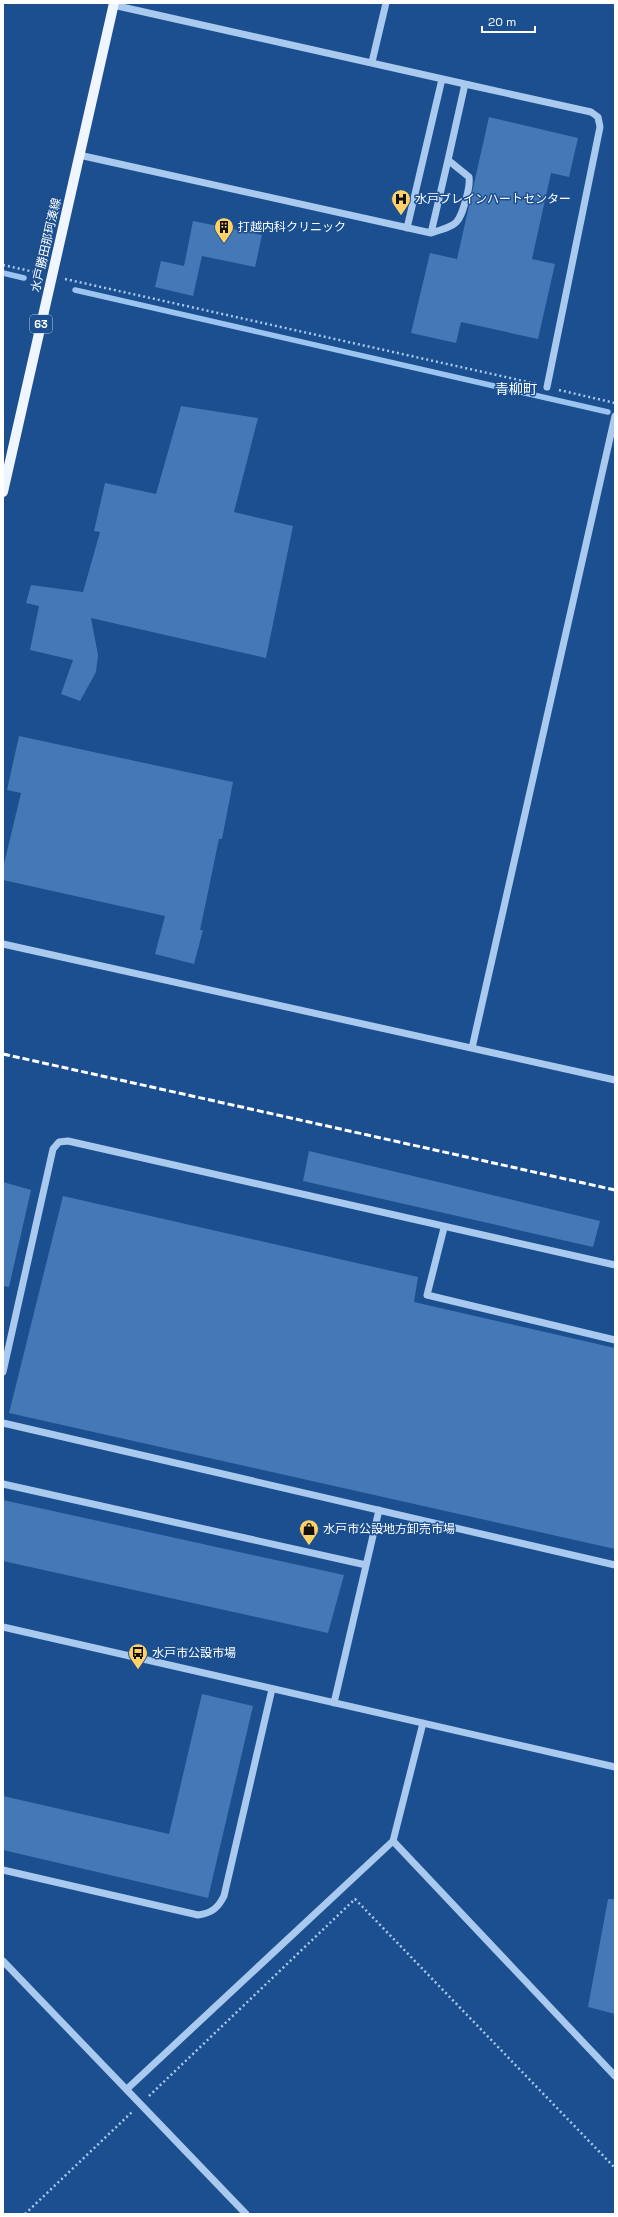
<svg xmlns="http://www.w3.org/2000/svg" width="618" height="2217" font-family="'Space Grotesk','Noto Sans JP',sans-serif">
<rect width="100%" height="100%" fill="#1b4f8f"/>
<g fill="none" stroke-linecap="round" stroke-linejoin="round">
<path stroke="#9cc4f0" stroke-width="5.5" d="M3 273 24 278
M75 290 608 412"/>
</g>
<path fill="#4478b7" d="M489 117 578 138 569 177 551 173 532 259 555 264 538 339 461 322 456 343 411 333 430 253 457 259Z
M193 221 262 235 255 267 202 256 193 296 155 287 161 261 184 266Z
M181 406 258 418 234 512 293 526 266 658 91 618 98 655 96 672 80 701 61 694 73 660 30 650 39 606 26 603 31 585 83 592 100 532 94 531 105 483 156 494Z
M19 736 233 782 222 839H219L200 930H203L194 964 155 954 165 916 3 880V868L21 793 7 790Z
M309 1151 600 1221 593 1247 303 1181Z
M3 1182 31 1190 9 1287 3 1286Z
M63 1196 418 1277 414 1302 615 1348V1549L9 1413Z
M3 1500 344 1575 328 1633 3 1561Z
M202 1694 253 1706 208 1898 3 1850V1796L169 1834Z
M608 1899H615V2014L588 2007Z"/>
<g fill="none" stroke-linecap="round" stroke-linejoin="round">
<path stroke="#a9c9ee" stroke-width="2.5" stroke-dasharray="2 3" stroke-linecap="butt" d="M3 265 39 273
M65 279 537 384
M559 390 615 403
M149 2096 355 1899 615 2168
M25 2214 132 2112"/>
<path stroke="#a9c9ee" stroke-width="7" d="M372 62 386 3
M465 84 591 112 598 117 600 127 547 387
M79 155 431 233C457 225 459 225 466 199 468 192 470 184 469 177L448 160 465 84 113 5
M407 228 442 79
M431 233 448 160
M3 944 615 1080
M472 1048 615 416
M444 1228 427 1295 615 1340
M3 1372 53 1149 59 1142 68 1141 615 1265
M3 1423 615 1565
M3 1484 366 1565
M3 1627 615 1767
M334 1703 379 1510
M423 1723 393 1841 615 2076
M3 1870 198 1915C212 1913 218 1908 224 1896L272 1689
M3 1961 246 2214
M127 2089 393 1841"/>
<path stroke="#f0f6ff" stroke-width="10" d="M3 492 114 3"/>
<path stroke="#fff" stroke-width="3" stroke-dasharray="7 3" stroke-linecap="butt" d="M3 1054 615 1190"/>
</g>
<defs>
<g id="hospital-pin" transform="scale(1)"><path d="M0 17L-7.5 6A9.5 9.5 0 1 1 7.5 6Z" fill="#ffd166" stroke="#1b4f8f"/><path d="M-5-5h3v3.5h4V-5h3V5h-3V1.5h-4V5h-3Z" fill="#111"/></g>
<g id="building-pin" transform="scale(1)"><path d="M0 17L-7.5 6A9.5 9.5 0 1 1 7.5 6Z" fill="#ffd166" stroke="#1b4f8f"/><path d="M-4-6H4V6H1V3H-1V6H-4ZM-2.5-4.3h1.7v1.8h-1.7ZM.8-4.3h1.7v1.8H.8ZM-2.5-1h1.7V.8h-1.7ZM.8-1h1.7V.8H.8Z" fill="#111"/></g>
<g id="shop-pin" transform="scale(1)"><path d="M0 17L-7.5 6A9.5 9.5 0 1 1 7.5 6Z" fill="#ffd166" stroke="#1b4f8f"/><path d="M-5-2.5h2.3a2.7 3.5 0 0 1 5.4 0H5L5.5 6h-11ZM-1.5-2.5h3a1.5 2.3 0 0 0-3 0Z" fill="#111"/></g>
<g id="bus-pin" transform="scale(1)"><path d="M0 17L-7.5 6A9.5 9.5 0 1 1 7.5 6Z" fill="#ffd166" stroke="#1b4f8f"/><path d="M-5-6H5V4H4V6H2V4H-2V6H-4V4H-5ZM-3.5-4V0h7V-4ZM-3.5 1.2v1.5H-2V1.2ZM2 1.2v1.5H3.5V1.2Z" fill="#111"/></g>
</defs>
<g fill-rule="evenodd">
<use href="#hospital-pin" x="401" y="199"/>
<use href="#building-pin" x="224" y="227"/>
<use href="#shop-pin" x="309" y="1529"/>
<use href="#bus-pin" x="138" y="1653"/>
</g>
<g text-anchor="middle" stroke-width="3" stroke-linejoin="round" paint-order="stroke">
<rect fill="#1b4f8f" stroke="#bbcadd" stroke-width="1" x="30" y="315" width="22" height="18" rx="3"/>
<g font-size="11" font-weight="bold" fill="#fff">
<text x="41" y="328">63</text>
</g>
<g font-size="12" fill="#fff" stroke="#1b4f8f" text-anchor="start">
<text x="415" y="203">水戸ブレインハートセンター</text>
<text x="238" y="231">打越内科クリニック</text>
<text x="323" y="1533">水戸市公設地方卸売市場</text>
<text x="152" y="1657">水戸市公設市場</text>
</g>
<g font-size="12" fill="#fff" stroke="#1b4f8f">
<text transform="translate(46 245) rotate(-77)" y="4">水戸勝田那珂湊線</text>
</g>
<g font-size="14" fill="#fff" stroke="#1b4f8f">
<text x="516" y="394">青柳町</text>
</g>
</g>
<rect width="618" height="2217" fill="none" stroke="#ffffff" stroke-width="8"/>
<path d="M482 26v6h53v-6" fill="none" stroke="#ffffff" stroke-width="2"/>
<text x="488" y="26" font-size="12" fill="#ffffff" stroke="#1b4f8f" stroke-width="3" paint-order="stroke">20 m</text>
</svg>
